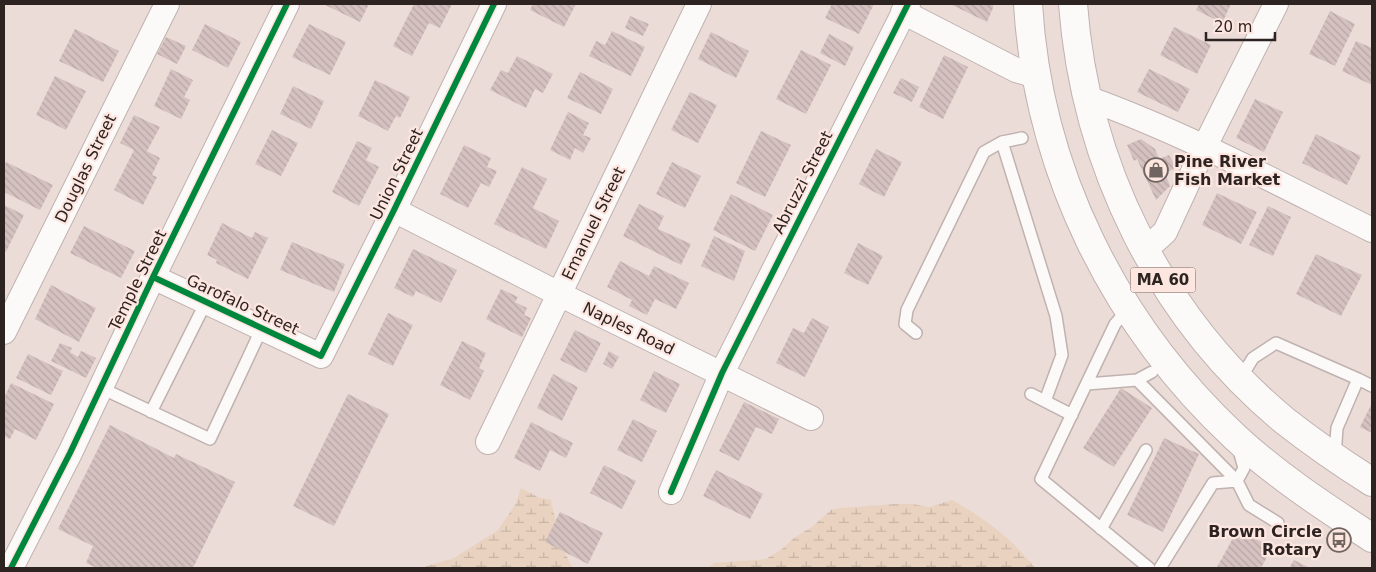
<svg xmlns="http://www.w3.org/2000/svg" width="1376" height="572" font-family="'DejaVu Sans',sans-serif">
<defs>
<pattern id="wetland-marsh" width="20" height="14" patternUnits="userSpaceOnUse" patternTransform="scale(1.25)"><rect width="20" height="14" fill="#e9d3c0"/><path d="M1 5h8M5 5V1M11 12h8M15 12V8" fill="none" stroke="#c8b5a5"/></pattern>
<pattern id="building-back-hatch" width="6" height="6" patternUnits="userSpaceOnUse" patternTransform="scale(1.25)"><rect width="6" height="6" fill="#d5c2c0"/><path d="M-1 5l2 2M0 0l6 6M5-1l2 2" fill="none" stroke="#b7a6a5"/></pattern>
</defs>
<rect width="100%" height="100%" fill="#ecdcd8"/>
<path fill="url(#wetland-marsh)" d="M521 488 538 497 551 500C554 515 565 558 573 568H420L454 558 498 530 515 505Z
M952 500C986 519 1011 538 1035 568H709L714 563 766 559 782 549 794 538 813 526 831 510 840 508 895 504H913L929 507Z"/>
<path fill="url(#building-back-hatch)" d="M323 4H369L360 22Z
M414 4H452L440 28 429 23 412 56 393 46Z
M533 4H576L564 27 530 10Z
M832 4H874L859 34 825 18Z
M950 4H993V8L987 22Z
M1199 4H1231L1222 23 1196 10Z
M1330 11 1355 24 1335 66 1309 54Z
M630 16 649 24 643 36 625 28Z
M205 24 241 42 228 68 192 50Z
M309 24 346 42 330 75 292 57Z
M1174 27 1211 45 1197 74 1160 55Z
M75 29 119 51 103 82 59 61Z
M612 31 645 47 631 76 589 56 596 41 605 45Z
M711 32 749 51 736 78 698 59Z
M829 34 854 47 845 66 820 53Z
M166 37 186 46 177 64 157 54Z
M1356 41 1372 48V85L1342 71Z
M801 50 831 65 806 114 776 99Z
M944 55 968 67 943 119 919 107Z
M517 56 553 74 543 93 535 89 526 108 490 90 501 70 508 73Z
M171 69 193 80 184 97 190 100 181 119 154 106Z
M1149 69 1190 89 1178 112 1137 92Z
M580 72 613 89 601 114 567 98Z
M55 76 86 91 66 130 36 115Z
M901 78 919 87 912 102 893 93Z
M375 80 410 97 400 118 396 116 388 131 358 116Z
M293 86 324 101 311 129 280 114Z
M690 92 717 105 698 143 671 130Z
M1255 99 1283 112 1264 152 1236 138Z
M568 112 589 123 583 135 591 138 583 153 575 148 570 160 550 150Z
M134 115 160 127 147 151 160 158 152 175 157 177 143 205 114 190 134 150 120 143Z
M272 130 298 143 281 176 255 164Z
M761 131 791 145 765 197 736 183Z
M1316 134 1361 156 1347 185 1302 163Z
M1141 139 1155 149 1159 159 1169 155 1176 168 1165 173 1170 186 1156 200 1137 159 1134 161 1127 145Z
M357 141 372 148 366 160 379 167 359 206 332 192Z
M464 145 491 158 487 167 497 171 489 187 481 183 468 208 440 194Z
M876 149 902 162 884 197 859 184Z
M6 162 53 185 40 210 4 192V167Z
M672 162 701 176 685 208 656 194Z
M522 167 547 179 533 208 559 221 546 249 494 224Z
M1217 193 1257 212 1241 244 1202 225Z
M731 194 773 215 755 251 713 230Z
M639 204 664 216 658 229 691 244 681 265 623 236Z
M4 205 24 215 6 252 4 251Z
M1268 206 1291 217 1273 256 1249 245Z
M222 223 252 238 255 232 268 238 248 279 216 263 217 260 207 255Z
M84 226 135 251 121 278 70 253Z
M714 236 745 251 734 281 701 266Z
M292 242 345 264 334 292 280 270Z
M858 243 883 256 868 285 844 273Z
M413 249 457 270 441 303 416 291 413 297 394 288Z
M1316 254 1362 275 1341 316 1296 294Z
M620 261 649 276 654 266 689 283 676 309 655 299 647 315 629 306 632 300 607 287Z
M51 285 96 308 79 342 35 319Z
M501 289 518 297 515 302 527 308 524 315 531 318 522 337 486 319Z
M388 313 413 325 393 366 368 354Z
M812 318 829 327 805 377 776 363 793 328 804 333Z
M575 330 601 343 586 373 560 360Z
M462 341 486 353 479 368 484 371 470 400 440 385Z
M60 343 72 348 70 352 78 357 81 351 96 358 86 378 51 361Z
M609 351 619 357 612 369 603 364Z
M28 354 63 371 51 395 16 378Z
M654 371 680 384 666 413 640 400Z
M553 374 578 387 562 421 537 408Z
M11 383 54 404 36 440 15 429 10 439 4 436V398Z
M1121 388 1152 408 1114 467 1083 448Z
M348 394 389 414 334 526 293 506Z
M744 402 779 419 772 434 756 427 739 461 719 451Z
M1372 403V433L1360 427Z
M633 419 657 431 642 462 617 450Z
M531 422 573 443 566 458 550 450 540 471 514 458Z
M110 425 174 458 176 454 235 482 193 568H97L86 563 93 546 58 529Z
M1164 438 1199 454 1163 532 1127 515Z
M604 465 636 481 622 509 590 493Z
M716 470 763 494 750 519 703 496Z
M560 512 603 533 588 564 545 542Z
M1238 529 1272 548 1261 568 1217 567Z
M1294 560 1310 568H1289Z"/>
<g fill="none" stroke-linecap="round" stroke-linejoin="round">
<g stroke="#bfb2af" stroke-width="14">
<path id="service" d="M1002 142 1056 316 1062 355 1045 401
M1128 309 1115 324 1041 479 1149 568
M916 333 905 324 907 310 984 152 1002 142 1022 138
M1240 379 1253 358 1276 343 1358 379 1337 428 1335 456
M1358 379 1372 386
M1137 380 1152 372
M1087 384 1137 380 1237 481 1249 505 1278 523
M101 388 210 439 262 328
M1031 394 1072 415
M151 412 206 302
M1101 529 1146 450
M1160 568 1213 483 1237 481 1244 468 1238 447"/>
</g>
<g stroke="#bfb2af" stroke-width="26">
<path id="minor" d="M903 12 1016 70 1036 76
M1087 98C1185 133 1279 184 1372 230
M394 210 559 294 811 418
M1145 250 1165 232 1204 148 1276 4
M153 277 321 356 394 210 494 4
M4 332 167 4
M488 442 699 4
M671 492 722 373 908 4
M11 568 70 453 153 277 287 4"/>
</g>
<g stroke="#bfb2af" stroke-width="30">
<path id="trunk" d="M1028 4C1038 170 1114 324 1235 437 1277 476 1325 507 1372 538
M1073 4C1085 164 1160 318 1285 421 1313 443 1342 463 1372 482"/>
</g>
<use href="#service" stroke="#fcfaf9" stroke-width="11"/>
<use href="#minor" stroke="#fcfaf9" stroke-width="24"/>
<use href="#trunk" stroke="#fcfaf9" stroke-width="28"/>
<g stroke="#fde6e0" stroke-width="9">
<path id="cycleway" d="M153 277 321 356 394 210 494 4
M671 492 722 373 908 4
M11 568 70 453 153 277 287 4"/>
</g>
<use href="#cycleway" stroke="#00873e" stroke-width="6"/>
</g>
<defs>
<g id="shop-ring" transform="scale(1.25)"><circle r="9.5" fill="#fde6e0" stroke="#706460" stroke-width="1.5"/><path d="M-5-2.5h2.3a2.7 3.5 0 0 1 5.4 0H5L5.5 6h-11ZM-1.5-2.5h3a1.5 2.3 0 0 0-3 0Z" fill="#706460"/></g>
<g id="bus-ring" transform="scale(1.25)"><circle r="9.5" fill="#fde6e0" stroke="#706460" stroke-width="1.5"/><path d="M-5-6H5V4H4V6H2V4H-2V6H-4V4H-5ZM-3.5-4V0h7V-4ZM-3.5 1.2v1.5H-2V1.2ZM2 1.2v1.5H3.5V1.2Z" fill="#706460"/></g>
</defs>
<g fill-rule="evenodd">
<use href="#shop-ring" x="1156" y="170"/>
<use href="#bus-ring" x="1339" y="540"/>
</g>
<g text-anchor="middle" stroke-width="4.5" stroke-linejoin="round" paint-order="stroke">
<rect fill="#fde6e0" stroke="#6b5e5a" stroke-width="1" x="1130.5" y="267.5" width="65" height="25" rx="4"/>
<g font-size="15" font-weight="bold" fill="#2d2320">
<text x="1163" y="285">MA 60</text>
</g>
<g font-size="16" font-weight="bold" fill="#2d2320" stroke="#fde6e0" text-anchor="start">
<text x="1174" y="167">Pine River<tspan x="1174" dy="18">Fish Market</tspan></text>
<text x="1322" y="537" text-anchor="end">Brown Circle<tspan x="1322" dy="18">Rotary</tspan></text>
</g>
<g font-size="16" fill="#2d2320" stroke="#fde6e0">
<text transform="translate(85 168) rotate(-64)" y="6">Douglas Street</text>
<text transform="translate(396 174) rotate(-64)" y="6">Union Street</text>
<text transform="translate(802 182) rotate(-63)" y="6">Abruzzi Street</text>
<text transform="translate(593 223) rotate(-64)" y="6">Emanuel Street</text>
<text transform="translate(137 280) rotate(-64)" y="6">Temple Street</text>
<text transform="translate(243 304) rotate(25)" y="6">Garofalo Street</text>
<text transform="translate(629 328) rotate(26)" y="6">Naples Road</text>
</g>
</g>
<rect width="1376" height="572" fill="none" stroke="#2d2320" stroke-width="10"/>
<path d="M1206 32v8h69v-8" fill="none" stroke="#2d2320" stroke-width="2.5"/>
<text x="1214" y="32" font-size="15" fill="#2d2320" stroke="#fde6e0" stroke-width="4" paint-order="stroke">20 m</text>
</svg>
